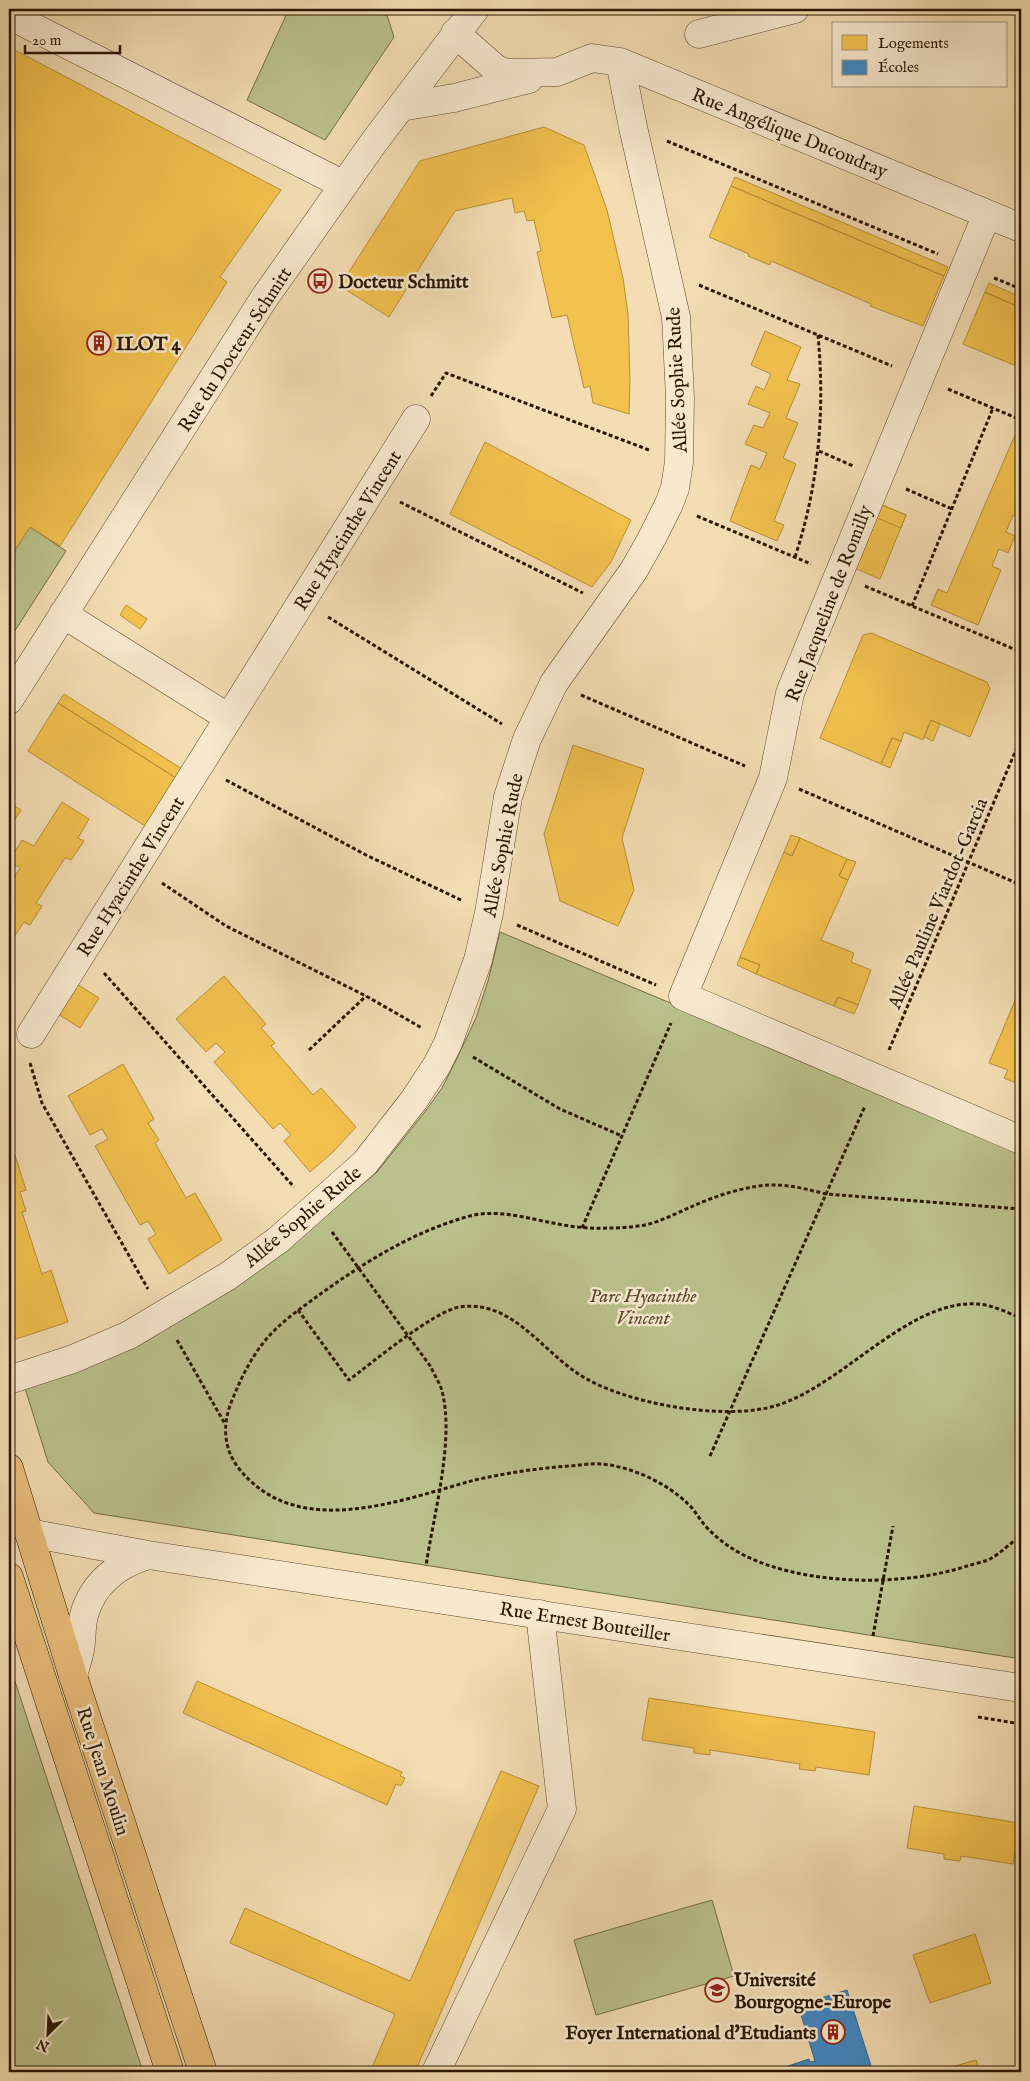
<svg xmlns="http://www.w3.org/2000/svg" width="1030" height="2081" font-family="'IM FELL English',serif">
<rect width="100%" height="100%" fill="#f4ddb3"/>
<filter id="stains"><feTurbulence type="fractalNoise" baseFrequency=".004" numOctaves="4"/><feColorMatrix values="0 0 0 0 .2 0 0 0 0 .09 0 0 0 0 .02 0 0 0 .5 -.17"/></filter>
<radialGradient id="worn" r=".72"><stop offset=".6" stop-color="#630" stop-opacity="0"/><stop offset="1" stop-color="#630" stop-opacity=".3"/></radialGradient>
<path fill="#bbc18c" stroke="#726c46" d="M289 9H385L394 37 325 140 247 100Z
M30 527 66 551 9 640V559Z
M500 932 1021 1149V1659L94 1513 48 1462 24 1385 308 1231 377 1172 424 1113 442 1088 457 1058 476 1018 488 981Z
M9 1663 143 2072H9Z
M712 1900 734 1976 596 2015 574 1940Z"/>
<path fill="#f2c14e" stroke="#b68e37" d="M9 47 281 190 220 277 227 282 60 546 30 527 9 559Z
M544 127 584 145 607 210 623 278 628 314 630 380 629 414 593 403 590 386 584 388 567 315 552 318 537 252 541 251 534 220 527 221 524 211 515 213 512 198 455 211 389 317 340 286 420 161Z
M735 177 948 267 944 276 731 186Z
M731 186 944 276 923 326 870 306 871 304 771 261 770 265 748 256 749 254 709 237Z
M989 283 1021 297V308L985 292Z
M985 292 1021 308V368L963 344Z
M765 331 801 347 787 380 800 384 786 418 798 423 783 458 796 464 774 521 784 525 777 541 730 521 751 465 760 469 767 453 745 444 754 425 763 428 770 413 748 404 756 386 764 390 771 374 751 365Z
M1015 435 1021 437V519L1013 515 1006 532 1015 536 1008 553 999 549 992 566 1001 570 978 625 931 605 938 589 947 593Z
M485 442 631 520 611 562 592 587 450 514Z
M880 504 906 515 880 579 854 568Z
M880 504 906 515 901 528 875 517Z
M126 605 147 619 140 629 120 615Z
M871 633 987 682 990 689 970 737 931 720 923 740 904 732 901 741 892 738 881 764 820 738 863 635Z
M64 694 182 769 176 778 58 703Z
M58 703 176 778 145 826 28 751Z
M931 720 940 724 933 741 924 737Z
M892 738 901 741 890 768 881 764Z
M573 745 644 769 622 838 634 890 618 926 560 901 544 834Z
M9 802 21 810 11 826 9 824Z
M62 802 89 819 78 838 84 841 71 860 65 858 36 903 42 906 30 925 24 922 9 945V886L20 868 9 861 22 840 34 846Z
M791 835 800 838 792 856 784 852Z
M800 838 847 859 839 876 848 880 821 940 854 953 851 962 871 970 858 1005 838 997 834 1006 756 974 760 965 740 957 784 852 792 856Z
M847 859 856 862 848 880 839 876Z
M740 957 760 965 756 974 737 965Z
M224 976 266 1024 261 1028 275 1043 271 1046 313 1095 321 1088 356 1127 333 1152 310 1172 284 1141 291 1135 280 1123 273 1129 214 1062 225 1052 216 1043 206 1052 176 1019Z
M77 984 99 998 80 1028 58 1014Z
M1021 986V1085L1004 1078 1008 1070 989 1063Z
M838 997 858 1005 854 1014 834 1006Z
M123 1064 154 1119 148 1123 159 1140 155 1143 186 1198 195 1193 222 1240 169 1274 148 1239 156 1234 148 1221 140 1225 95 1146 108 1139 102 1129 90 1135 68 1096Z
M9 1136 26 1190 20 1192 26 1211 22 1212 42 1274 51 1270 68 1322 10 1341Z
M197 1681 402 1772 400 1776 405 1778 401 1786 396 1784 387 1805 183 1713Z
M649 1698 875 1732 869 1775 816 1767 815 1771 799 1769 800 1764 710 1750V1755L694 1753V1748L642 1740Z
M501 1771 539 1786 415 2072H370L395 2014 230 1943 245 1908 410 1981Z
M914 1806 1019 1823 1013 1864 961 1856 960 1861 944 1859V1854L907 1848Z
M975 1934 991 1983 930 2003 913 1955Z
M976 2060 980 2072H953L952 2067Z"/>
<path fill="#3f88c5" stroke="#39668a" d="M847 1990 873 2072H787L785 2067 809 2059 810 2062 815 2061 798 2005Z"/>
<g fill="none" stroke-linecap="round" stroke-linejoin="round">
<g stroke="#5c482e" stroke-width="29">
<path id="minor" d="M9 15 344 185
M455 33 496 69 506 73 557 72 592 58 620 62 1021 228
M699 34 795 9
M401 107 454 98 529 79
M987 214 790 693 773 778 683 996 1021 1140
M63 614 229 718
M9 700 263 300 374 142 475 9
M31 1034 416 419
M9 1380 73 1359 129 1335 228 1276 278 1240 365 1163 414 1100 437 1065 448 1043 478 960 489 913 508 797 527 739 554 683 634 570 652 538 669 504 675 488 679 462 680 398 676 317 633 127 620 62
M29 1533 148 1555 1021 1688
M73 1676C75 1668 78 1659 80 1650 82 1639 81 1627 84 1615 93 1583 118 1564 148 1555
M436 2072 562 1809 540 1614"/>
</g>
<g stroke="#2a1601" stroke-width="29">
<path id="major" d="M9 1468 73 1676 203 2072
M9 1577 170 2072"/>
</g>
<path stroke="#2a1601" stroke-width="3" stroke-dasharray="4 2.5" stroke-linecap="butt" d="M667 141 938 254
M994 278 1021 289
M699 285 892 366
M948 389 1021 420
M431 396 446 373 649 450
M819 451 853 466
M906 489 952 509
M400 502 583 593
M697 516 811 564
M795 557C819 484 825 411 818 335
M865 586 1021 652
M912 606 993 408
M328 617 502 724
M581 695 745 766
M226 780 366 855 461 900
M799 789 1021 885
M162 883 226 926 366 996 422 1028
M517 925 656 985
M104 973 294 1187
M309 1050 366 996
M889 1050 1021 738
M473 1057 560 1109 622 1136
M30 1063 42 1103 148 1289
M1021 1209 826 1194C810 1190 795 1186 778 1185 751 1184 718 1195 693 1206 679 1212 664 1220 649 1224 636 1227 622 1228 609 1228 590 1229 572 1227 553 1223 526 1218 495 1208 466 1217 411 1233 365 1262 319 1295 300 1309 279 1323 264 1342 251 1358 241 1378 233 1398 223 1420 222 1445 237 1466 295 1543 400 1500 475 1480 507 1473 538 1468 570 1466 581 1465 592 1463 602 1464 632 1467 667 1483 688 1504 694 1509 698 1517 703 1523 711 1533 722 1542 733 1549 793 1586 901 1588 967 1566 974 1564 983 1562 990 1559 1001 1553 1012 1542 1021 1535
M582 1228 671 1023
M332 1232 431 1367C434 1375 440 1383 442 1391 455 1440 433 1517 426 1566
M298 1310 349 1380C373 1362 433 1312 459 1307 510 1299 540 1348 577 1373 622 1404 727 1422 778 1405 844 1384 909 1299 978 1304 993 1305 1008 1313 1021 1318
M177 1340 225 1424
M710 1456 865 1106
M873 1636 893 1526
M978 1717 1021 1724"/>
<use href="#minor" stroke="#f8e9ce" stroke-width="28"/>
<use href="#major" stroke="#eabe7a" stroke-width="28"/>
</g>
<defs>
<g id="bus-ring" transform="scale(1.25)"><circle r="9.5" fill="#f8e9ce" stroke="#8f2418" stroke-width="1.5"/><path d="M-5-6H5V4H4V6H2V4H-2V6H-4V4H-5ZM-3.5-4V0h7V-4ZM-3.5 1.2v1.5H-2V1.2ZM2 1.2v1.5H3.5V1.2Z" fill="#8f2418"/></g>
<g id="building-ring" transform="scale(1.25)"><circle r="9.5" fill="#f8e9ce" stroke="#8f2418" stroke-width="1.5"/><path d="M-4-6H4V6H1V3H-1V6H-4ZM-2.5-4.3h1.7v1.8h-1.7ZM.8-4.3h1.7v1.8H.8ZM-2.5-1h1.7V.8h-1.7ZM.8-1h1.7V.8H.8Z" fill="#8f2418"/></g>
<g id="university-ring" transform="scale(1.25)"><circle r="9.5" fill="#f8e9ce" stroke="#8f2418" stroke-width="1.5"/><path d="M0-5L7-2L0 1L-7-2ZM-4 1L0 2.5L4 1V4Q0 6-4 4Z" fill="#8f2418"/></g>
</defs>
<g fill-rule="evenodd">
<use href="#bus-ring" x="320" y="281"/>
<use href="#building-ring" x="99" y="343"/>
<use href="#university-ring" x="717" y="1990"/>
<use href="#building-ring" x="833" y="2032"/>
</g>
<g text-anchor="middle" stroke-width="5" stroke-linejoin="round" paint-order="stroke">
<g font-size="19" fill="#2a1601" stroke="#f8e9ce">
<text transform="translate(790 132) rotate(22)" y="7">Rue Angélique Ducoudray</text>
<text transform="translate(234 349) rotate(-57)" y="7">Rue du Docteur Schmitt</text>
<text transform="translate(676 380) rotate(-93)" y="7">Allée Sophie Rude</text>
<text transform="translate(347 530) rotate(-58)" y="7">Rue Hyacinthe Vincent</text>
<text transform="translate(828 603) rotate(-69)" y="7">Rue Jacqueline de Romilly</text>
<text transform="translate(502 845) rotate(-79)" y="7">Allée Sophie Rude</text>
<text transform="translate(130 876) rotate(-58)" y="7">Rue Hyacinthe Vincent</text>
<text transform="translate(937 903) rotate(-67)" y="7">Allée Pauline Viardot-Garcia</text>
<text transform="translate(302 1216) rotate(-40)" y="7">Allée Sophie Rude</text>
<text transform="translate(585 1621) rotate(9)" y="7">Rue Ernest Bouteiller</text>
<text transform="translate(104 1771) rotate(72)" y="7">Rue Jean Moulin</text>
</g>
<g font-size="19" font-weight="bold" fill="#2a1601" stroke="#f8e9ce" text-anchor="start">
<text x="338" y="288">Docteur Schmitt</text>
<text x="116" y="350">ILOT 4</text>
<text x="734" y="1986">Université<tspan x="734" dy="22">Bourgogne-Europe</tspan></text>
<text x="816" y="2039" text-anchor="end">Foyer International d'Etudiants</text>
</g>
<g font-size="19" font-style="italic" fill="#56492b" stroke="#f8e9ce">
<text x="643" y="1302">Parc Hyacinthe<tspan x="643" dy="22">Vincent</tspan></text>
</g>
</g>
<rect width="1030" height="2081" fill="none" stroke="#f4ddb3" stroke-width="30"/>
<rect x="10" y="10" width="1010" height="2061" fill="none" stroke="#2a1601" stroke-width="2.5"/>
<rect x="15" y="15" width="1000" height="2051" fill="none" stroke="#2a1601"/>
<rect x="832" y="22" width="175" height="65" fill="#f8e9ce" stroke="#a6957c"/>
<rect x="842" y="35" width="25" height="15" fill="#f2c14e" stroke="#a6957c"/>
<text x="878" y="48" font-size="15" fill="#2a1601">Logements</text>
<rect x="842" y="60" width="25" height="15" fill="#3f88c5" stroke="#a6957c"/>
<text x="878" y="72" font-size="15" fill="#2a1601">Écoles</text>
<g transform="translate(48 2034) rotate(204)" stroke="#f8e9ce" stroke-width="4" paint-order="stroke">
<path d="M0-4L9 19L0 12L-9 19Z" fill="#2a1601"/>
<text y="-8" font-size="14" font-weight="bold" text-anchor="middle" fill="#2a1601">N</text>
</g>
<path d="M25 45v8h95v-8" fill="none" stroke="#2a1601" stroke-width="2.5"/>
<text x="32" y="45" font-size="15" fill="#2a1601" stroke="#f8e9ce" stroke-width="4" paint-order="stroke">20 m</text>
<rect width="100%" height="100%" filter="url(#stains)"/>
<rect width="100%" height="100%" fill="url(#worn)"/>
</svg>
